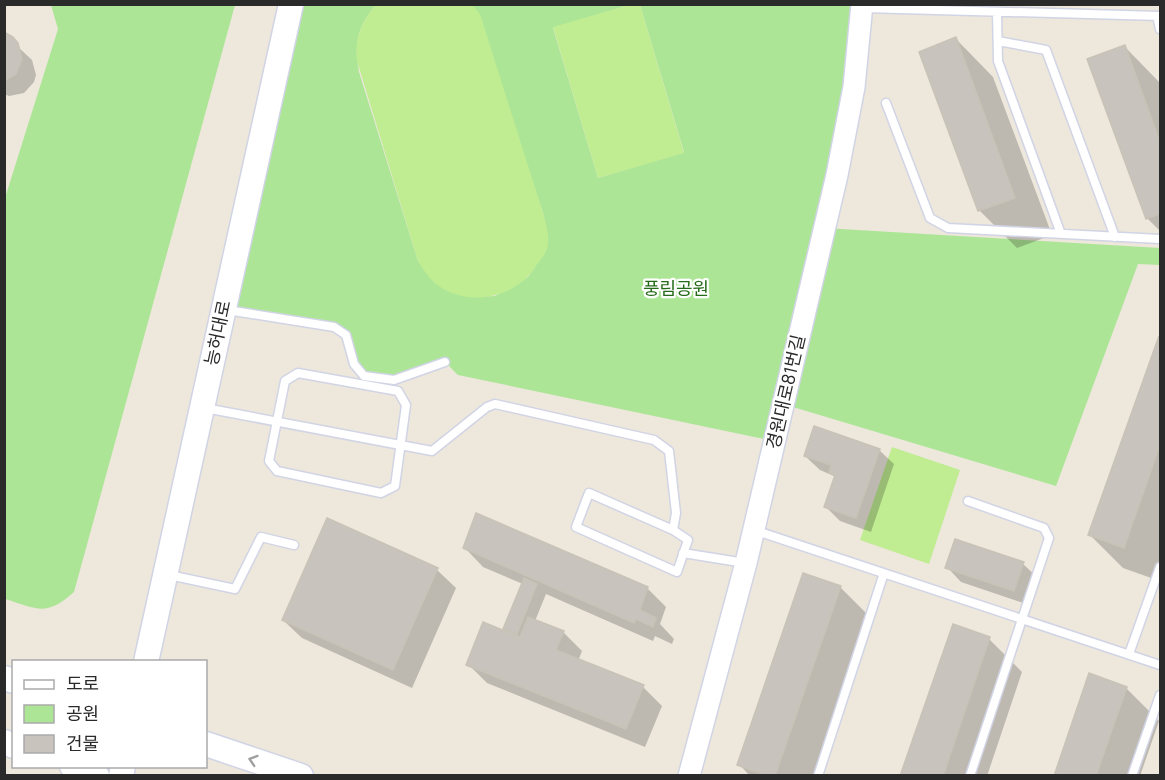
<svg xmlns="http://www.w3.org/2000/svg" width="1165" height="780" font-family="Manrope,'Noto Sans KR',sans-serif">
<rect width="100%" height="100%" fill="#ede7dc"/>
<path fill="#ade597" d="M51 5H235L74 592C46 617 38 609 5 599V198L58 29Z
M291 5H376C357 27 354 43 359 72L418 261 435 283 472 297 495 296 528 277 535 267 548 238 543 213 472 5H629L553 28 598 178 684 152 640 5H862L824 228 1160 248V265L1138 264 1056 486 783 404 774 441 458 375 445 362 394 380 364 376 346 336 334 327 224 309Z"/>
<path fill="#c0ec92" d="M376 5H472L480 14 543 213C546 224 550 238 547 249 544 257 538 262 534 269 513 299 465 308 435 283 428 277 423 269 418 261L357 61C354 40 362 20 376 5Z
M629 5H640L684 153 598 178 553 27Z
M892 447 960 470 929 564 860 540Z"/>
<path fill="#0003" d="M4 34 32 60 36 75 34 82 24 93 9 96 4 94Z
M956 39 993 77 1052 235 1017 248 979 210Z
M1125 47 1160 83V231L1147 218Z
M1160 338V570L1157 580 1123 568 1090 535Z
M879 450 894 464 871 532 840 521 826 507 836 477 820 470 805 456Z
M328 520 437 570 456 588 412 688 302 638 283 620Z
M465 548 647 588 666 607 660 624 674 639 672 644 655 636 653 641 546 594 535 621 563 632 582 651 578 661 643 687 662 706 645 747 487 683 468 664 512 635 505 628 523 584 483 567Z
M1023 564 1038 578 1029 605 961 582 947 567Z
M840 587 873 620 820 776H750L739 764Z
M989 639 1022 672 987 776H902Z
M1126 688 1159 721 1140 776H1056Z"/>
<path fill="#c8c3bc" stroke="#c8c3b6" stroke-width="1.5" d="M4 32 13 37 18 43 22 59 16 74 4 81Z
M956 37 1015 198 978 211 919 52Z
M1125 45 1160 142V214L1146 219 1087 59Z
M1159 336 1160 445 1124 548 1088 535Z
M814 426 880 449 856 518 824 507 835 475 829 473 831 465 804 456Z
M476 513 648 587 640 610 656 618 653 627 636 619 634 623 463 548Z
M327 518 438 568 393 670 282 620Z
M955 539 1024 562 1014 591 945 568Z
M803 573 841 586 775 776H768L737 765Z
M524 578 537 584 517 634 503 629Z
M528 617 564 631 556 650 644 685 626 729 466 665 483 622 520 637Z
M953 624 990 637 943 776H900Z
M1089 673 1127 687 1096 776H1054Z"/>
<g fill="none" stroke-linecap="round" stroke-linejoin="round">
<g stroke="#d1d4e4" stroke-width="11">
<path id="service" d="M863 8 1160 16
M997 12 998 61 1061 234
M1157 16 1160 29
M998 41 1046 50 1115 237
M886 103 930 218 948 228 1160 239
M227 310 334 327 346 335 354 364 364 376 394 380 445 362
M298 373 398 391 406 405 395 486 381 493 277 471 269 461 285 381Z
M205 408 432 451 487 407 495 404 654 440 669 451 676 513 673 530
M589 493 673 530 688 540 677 572 576 527Z
M968 501 1044 528 1049 538 970 776
M754 530 1160 665
M683 553 745 563
M169 575 235 589 261 537 294 545
M1129 654 1160 567
M818 776 884 573
M1132 776 1160 695"/>
</g>
<g stroke="#d1d4e4" stroke-width="24">
<path id="tertiary" d="M689 776 746 563 837 175 854 87 862 4"/>
</g>
<g stroke="#d1d4e4" stroke-width="27">
<path id="secondary" d="M146 662 291 4
M4 678 14 681
M4 742 14 746
M206 744 301 776
M72 766 97 776
M121 776 123 766"/>
</g>
<use href="#service" stroke="#fff" stroke-width="8"/>
<use href="#tertiary" stroke="#fff" stroke-width="21"/>
<use href="#secondary" stroke="#fff" stroke-width="24"/>
</g>
<defs><path id="oneway-chevron" d="M-2-3.5L2.5 0L-2 3.5" fill="none" stroke-width="1.6" stroke-linecap="round" stroke-linejoin="round" transform="scale(1.5)"/></defs>
<use stroke="#9f9f9f" href="#oneway-chevron" transform="translate(253 760) rotate(-162)"/>
<g text-anchor="middle" stroke-width="4.5" stroke-linejoin="round" paint-order="stroke">
<g font-size="18" fill="#246a18" stroke="#fff">
<text x="676" y="295">풍림공원</text>
</g>
<g font-size="18" fill="#2a2a2a" stroke="#fff">
<text transform="translate(218 333) rotate(-78)" y="6">능허대로</text>
<text transform="translate(786 392) rotate(-77)" y="6">경원대로81번길</text>
</g>
</g>
<rect width="1165" height="780" fill="none" stroke="#2a2a2a" stroke-width="12"/>
<rect x="12" y="660" width="195" height="108" fill="#ffffff" stroke="#aaaaaa" stroke-width="1.5"/>
<rect x="24" y="680" width="30" height="9" fill="#ffffff" stroke="#aaaaaa" stroke-width="1.5"/>
<text x="66" y="690" font-size="18" fill="#2a2a2a">도로</text>
<rect x="24" y="705" width="30" height="18" fill="#ade597" stroke="#aaaaaa" stroke-width="1.5"/>
<text x="66" y="720" font-size="18" fill="#2a2a2a">공원</text>
<rect x="24" y="735" width="30" height="18" fill="#c8c3bc" stroke="#aaaaaa" stroke-width="1.5"/>
<text x="66" y="750" font-size="18" fill="#2a2a2a">건물</text>
</svg>
